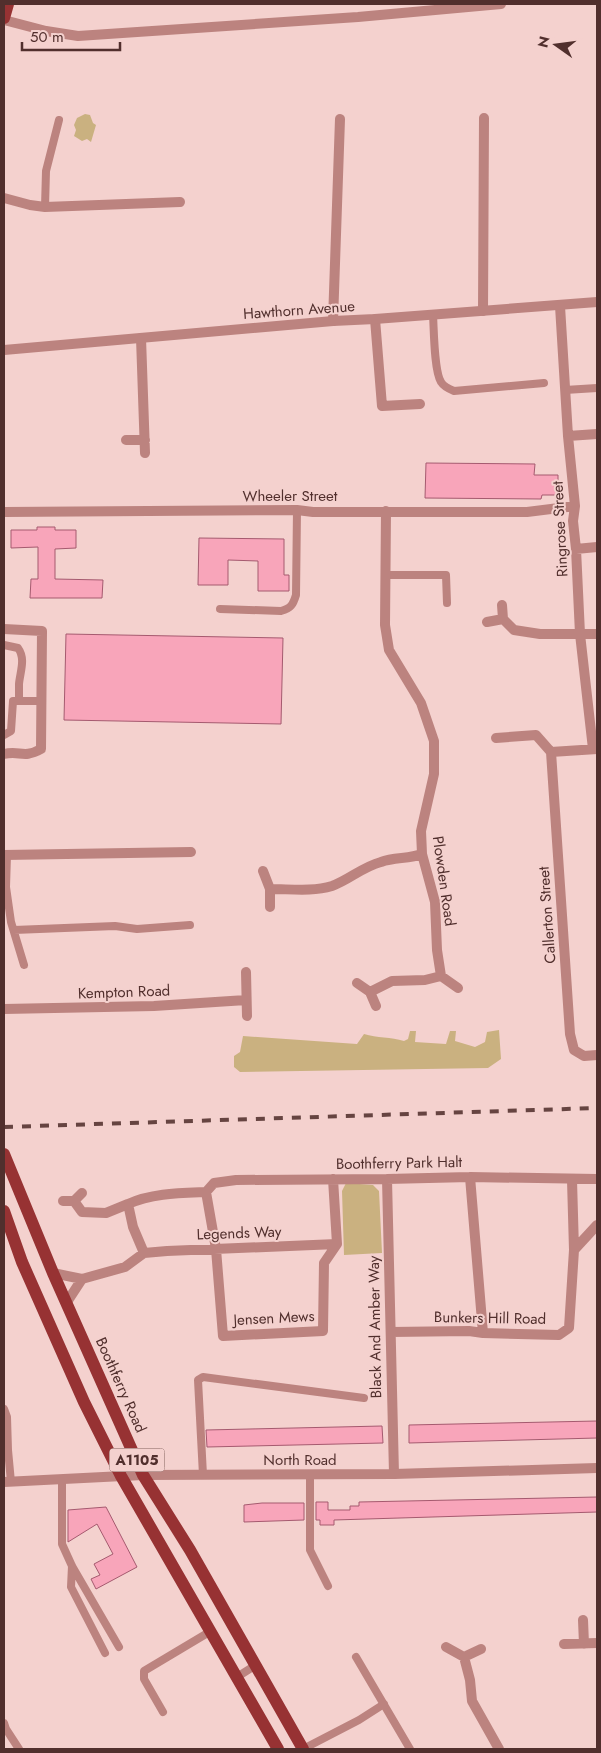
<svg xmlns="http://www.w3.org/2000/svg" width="601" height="1753" font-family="Jost,sans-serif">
<rect width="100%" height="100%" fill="#f4d1ce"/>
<path fill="#cab180" d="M85 114 90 115 93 123 96 125 91 142 87 139 82 141 74 136 76 130 74 125 77 118Z
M499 1030 501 1059 488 1068 240 1072 234 1067V1056L240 1052 243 1036 357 1044 364 1034C377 1038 391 1037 404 1041L408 1039 410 1031H416L415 1042 446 1044 450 1031H456L455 1041 475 1047 485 1042 487 1032Z
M346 1183 373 1185 379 1191 382 1253 344 1255 342 1191Z"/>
<path fill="#f8a5ba" stroke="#a55a6f" d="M426 463 535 464 534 475H558V495H542L541 499 425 498Z
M37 527H55V530H76V548L55 549V579L103 580 102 598H30L31 579H38V547L11 548V530H37Z
M199 538 284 539V575H289V591H258V561L228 560V585H198Z
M66 634 283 638 281 724 64 720Z
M597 1421V1438L409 1443V1425Z
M382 1426 383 1443 207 1447 206 1430Z
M597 1497V1512L334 1520V1525H320V1520H316V1502H328V1510H350V1506H359V1502Z
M262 1503H304V1520L244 1522V1505Z
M106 1507 137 1567 96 1589 91 1579 100 1575 94 1564 113 1554 97 1524 68 1542V1510Z"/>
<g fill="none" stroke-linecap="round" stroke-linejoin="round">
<path stroke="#bc837f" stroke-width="8" d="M45 207 46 171 59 120
M433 315C434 330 434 371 441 382 444 387 449 389 454 391L544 383
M565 390 597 388
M386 575H446L447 603
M220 609 281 611C291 608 293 605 296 595L297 510
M4 645 18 648C26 659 20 672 19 684 19 690 19 695 19 701
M4 735 11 731 13 701H41
M7 855 6 887 11 922 24 965
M14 930 115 926 137 929 190 925
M4 1409 7 1417 8 1450 11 1482
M203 1475 198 1380 203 1377 364 1398
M310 1475V1550L328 1586
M62 1479V1544L72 1566 119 1647
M72 1566 71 1587 105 1653
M356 1657 410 1749
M237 1677 256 1665
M163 1712 144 1679V1671L211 1631
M4 1723 6 1729 19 1749
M303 1749 359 1720 384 1704"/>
<path stroke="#bc837f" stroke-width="10" d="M4 20 46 31 78 36 358 17 501 4
M4 198 30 205 45 207 180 202
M560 306 568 436 575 506 573 521 576 549 580 634 593 749
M483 311 484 118
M375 319 382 406 420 404
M333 321 340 119
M141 338 145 453
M568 436 597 434
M126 440H145
M386 511 385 625 389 650 421 703 434 741V774L421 831 422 854 435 902 437 950 441 976 458 988
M4 512 297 510 313 512H527L575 506
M576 549 597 547
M502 605 503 619 514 630 540 634H597
M487 622 503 619
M4 629 42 631 41 749C23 759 20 750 4 754
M496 738 536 735 551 752 570 1034 574 1050 584 1056 597 1055
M551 752 597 749
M4 855 191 852
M263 871 270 889V907
M270 889C291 889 312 892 332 886 349 880 362 867 381 862 394 857 409 859 422 854
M246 972 247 1016
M357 983 370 992 376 1006
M370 992 392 981 425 980 441 976
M4 1009 154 1006 246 1000
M470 1177 483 1333
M387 1179 394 1474
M206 1192 216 1249 223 1336 323 1331 324 1263 337 1244
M63 1201H74L82 1193
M74 1201 82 1212 106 1213 128 1204
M574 1250 597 1225
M144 1253 133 1227 128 1204C152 1193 180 1193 206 1192L214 1183 236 1180 387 1179 470 1177 597 1179
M53 1273 82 1279 125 1267 144 1253 167 1251 337 1244 333 1179
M67 1302 82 1279
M391 1332 469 1331 483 1333 559 1335 569 1328 574 1250 572 1180
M583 1620 584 1644
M564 1644 597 1643
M446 1647 464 1657 481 1649
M464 1657 470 1680 472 1701 499 1749"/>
<path stroke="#bc837f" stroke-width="10" d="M4 350 333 321 375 319 597 302
M4 1482 143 1475 394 1474 597 1468"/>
<path stroke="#973233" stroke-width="12" d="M4 18 8 4
M4 1154 53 1273 143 1475 190 1550 303 1749
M4 1211 22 1262 84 1402 121 1476 278 1749"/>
<path stroke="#664441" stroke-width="4" stroke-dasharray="9 9" stroke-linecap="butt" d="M4 1127 597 1108"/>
</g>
<g text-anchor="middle" stroke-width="4" stroke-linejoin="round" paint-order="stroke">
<rect fill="#f4d1ce" stroke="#82605d" stroke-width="1" x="109.5" y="1448.5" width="55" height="23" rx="4"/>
<g font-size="14" font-weight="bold" fill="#512f2d">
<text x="137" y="1465">A1105</text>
</g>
<g font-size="15" fill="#512f2d" stroke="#f4d1ce">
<text transform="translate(299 310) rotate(-4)" y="5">Hawthorn Avenue</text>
<text x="290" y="501">Wheeler Street</text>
<text transform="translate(560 529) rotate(-93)" y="5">Ringrose Street</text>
<text transform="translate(444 881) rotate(82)" y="5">Plowden Road</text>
<text transform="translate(547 915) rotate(-94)" y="5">Callerton Street</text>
<text transform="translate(124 992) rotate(-2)" y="5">Kempton Road</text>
<text transform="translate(399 1163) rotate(-1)" y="5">Boothferry Park Halt</text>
<text transform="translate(239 1233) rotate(-2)" y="5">Legends Way</text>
<text transform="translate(274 1318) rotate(-3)" y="5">Jensen Mews</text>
<text transform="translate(490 1318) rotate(1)" y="5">Bunkers Hill Road</text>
<text transform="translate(375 1327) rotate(-91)" y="5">Black And Amber Way</text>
<text transform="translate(121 1385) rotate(66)" y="5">Boothferry Road</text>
<text x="300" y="1465">North Road</text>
</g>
</g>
<rect width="601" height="1753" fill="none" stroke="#512f2d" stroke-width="10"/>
<g transform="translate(556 45) rotate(284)" stroke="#f4d1ce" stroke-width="4" paint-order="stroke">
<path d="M0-4L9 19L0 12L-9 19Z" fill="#512f2d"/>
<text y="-8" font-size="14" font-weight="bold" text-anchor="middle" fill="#512f2d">N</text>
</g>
<path d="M22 42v8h98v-8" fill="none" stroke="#512f2d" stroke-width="2.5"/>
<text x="30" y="42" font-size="15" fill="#512f2d" stroke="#f4d1ce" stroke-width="4" paint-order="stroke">50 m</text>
</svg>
